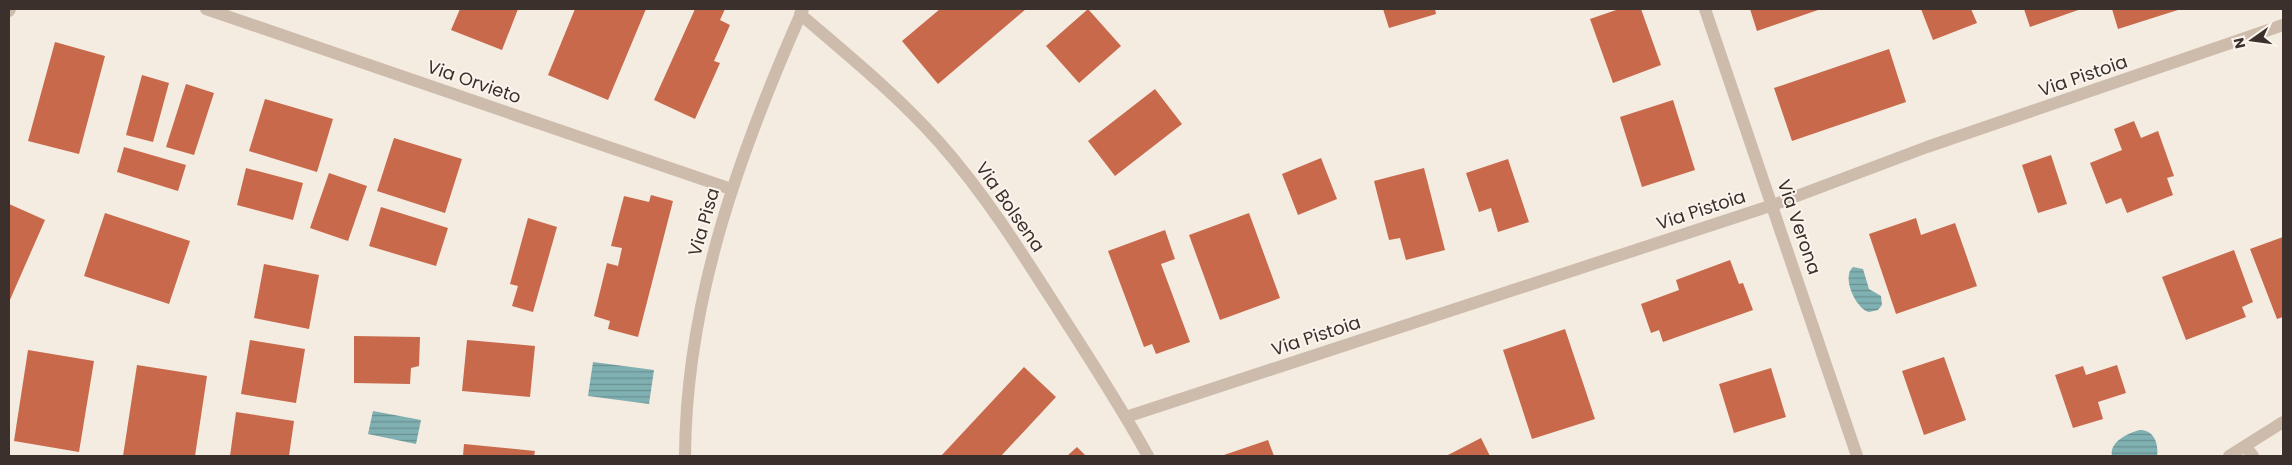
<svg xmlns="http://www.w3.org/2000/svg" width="2292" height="465" font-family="Poppins,sans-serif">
<defs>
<pattern id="water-rules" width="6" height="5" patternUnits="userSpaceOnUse" patternTransform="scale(1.25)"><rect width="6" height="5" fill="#7fb0b2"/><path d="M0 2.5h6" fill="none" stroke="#699091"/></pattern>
</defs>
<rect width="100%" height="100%" fill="#f4ebe1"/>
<path fill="url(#water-rules)" d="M1853 267 1863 269 1869 289 1881 296 1882 305 1878 310 1869 312C1856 309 1841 277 1853 267Z
M593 362 654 370 649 404 588 396Z
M373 411 421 420 416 444 368 434Z
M2140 430C2154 430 2159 444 2157 456H2112C2109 442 2128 433 2140 430Z"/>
<path fill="#c8694b" d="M460 9H518L502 50 451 30Z
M575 9H646L608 100 548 75Z
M695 9H725L720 20 730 25 714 61 720 63 695 119 654 100Z
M940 9H1026L938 84 902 41Z
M1088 9 1121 46 1079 83 1046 46Z
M1383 9H1435L1436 14 1389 28Z
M1619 9H1641L1661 65 1613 83 1590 19Z
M1750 9H1821L1757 31Z
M1921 9H1971L1977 23 1933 40Z
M2024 9H2081L2030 27Z
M2112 9H2181L2118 29Z
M55 42 105 56 79 154 28 141Z
M1889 49 1906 102 1792 141 1774 88Z
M142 75 169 83 153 142 126 135Z
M186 84 214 93 194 155 166 147Z
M1155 89 1182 124 1115 176 1088 141Z
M265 99 333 119 317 172 249 151Z
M1673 100 1695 170 1642 187 1620 117Z
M2134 121 2141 138 2158 131 2174 176 2167 178 2173 195 2127 213 2121 198 2106 204 2090 163 2122 150 2114 129Z
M394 138 462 159 445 213 377 191Z
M124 147 186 165 178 191 117 172Z
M2051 155 2067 204 2038 213 2022 165Z
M1321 158 1337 199 1298 215 1282 174Z
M1508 159 1529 222 1498 232 1491 208 1479 212 1466 173Z
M246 168 303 183 293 220 237 205Z
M1424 168 1445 250 1406 260 1400 238 1389 240 1374 181Z
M329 173 367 186 348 241 310 228Z
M651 195 673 201 638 337 608 329 610 321 594 316 607 263 618 266 622 248 611 246 624 196 649 202Z
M9 204 45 220 9 302Z
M381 207 448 228 436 266 369 246Z
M105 213 190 241 169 304 84 276Z
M1249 213 1280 298 1220 320 1189 235Z
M528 218 557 227 533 312 512 306 518 286 510 284Z
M1916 218 1921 235 1955 223 1977 286 1896 314 1869 234Z
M1165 230 1175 259 1161 264 1190 342 1156 354 1152 344 1144 347 1108 251Z
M2283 237V317L2277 319 2250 249Z
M2234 250 2253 302 2242 307 2246 317 2186 340 2162 277Z
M1730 260 1739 284 1743 283 1753 310 1663 342 1659 330 1651 333 1641 304 1679 290 1676 280Z
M264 264 319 275 309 329 254 318Z
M1565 329 1595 419 1532 439 1503 350Z
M354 336 420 337 419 366 411 368 410 384 354 383Z
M250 340 305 349 296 403 241 394Z
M467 340 535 346 530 397 462 391Z
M28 350 94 361 79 452 14 441Z
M1944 357 1966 420 1924 435 1902 371Z
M137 365 207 376 195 456H123Z
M2117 365 2126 393 2098 402 2103 419 2073 428 2055 375 2083 366 2086 375Z
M1024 367 1056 397 1001 456H941Z
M1771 368 1786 417 1734 433 1719 384Z
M236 412 294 421 289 456H230Z
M1481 438 1490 456H1446Z
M1268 440 1274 456H1221Z
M464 444 535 451 534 456H463Z
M1077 447 1086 456H1067Z"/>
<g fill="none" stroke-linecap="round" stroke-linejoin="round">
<path stroke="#cdbbac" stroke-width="12" d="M206 9 731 189
M1705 9 1857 456
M9 11 10 9
M800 14C848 55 897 95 939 142 985 194 1022 253 1059 311 1090 359 1121 407 1148 456
M1126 417 1773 205 1927 147 2283 25
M2245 446 2253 456
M685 456C686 299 740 151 803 9
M2229 456 2283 422"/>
</g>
<g text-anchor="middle" stroke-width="4" stroke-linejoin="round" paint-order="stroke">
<g font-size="18" fill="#3b302b" stroke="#fbf5ee">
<text transform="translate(2083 76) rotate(-19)" y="6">Via Pistoia</text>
<text transform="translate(474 82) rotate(19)" y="6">Via Orvieto</text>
<text transform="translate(1010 207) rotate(55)" y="6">Via Bolsena</text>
<text transform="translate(1701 210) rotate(-18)" y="6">Via Pistoia</text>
<text transform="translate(704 222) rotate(-74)" y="6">Via Pisa</text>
<text transform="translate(1799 227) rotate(71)" y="6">Via Verona</text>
<text transform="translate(1316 336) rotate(-18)" y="6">Via Pistoia</text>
</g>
</g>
<rect width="2292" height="465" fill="none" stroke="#3b302b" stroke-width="20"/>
<g transform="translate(2252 40) rotate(256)" stroke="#fbf5ee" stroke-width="4" paint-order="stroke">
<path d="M0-4L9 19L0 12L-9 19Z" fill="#3b302b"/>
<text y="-8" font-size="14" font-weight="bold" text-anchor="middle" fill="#3b302b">N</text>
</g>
</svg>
